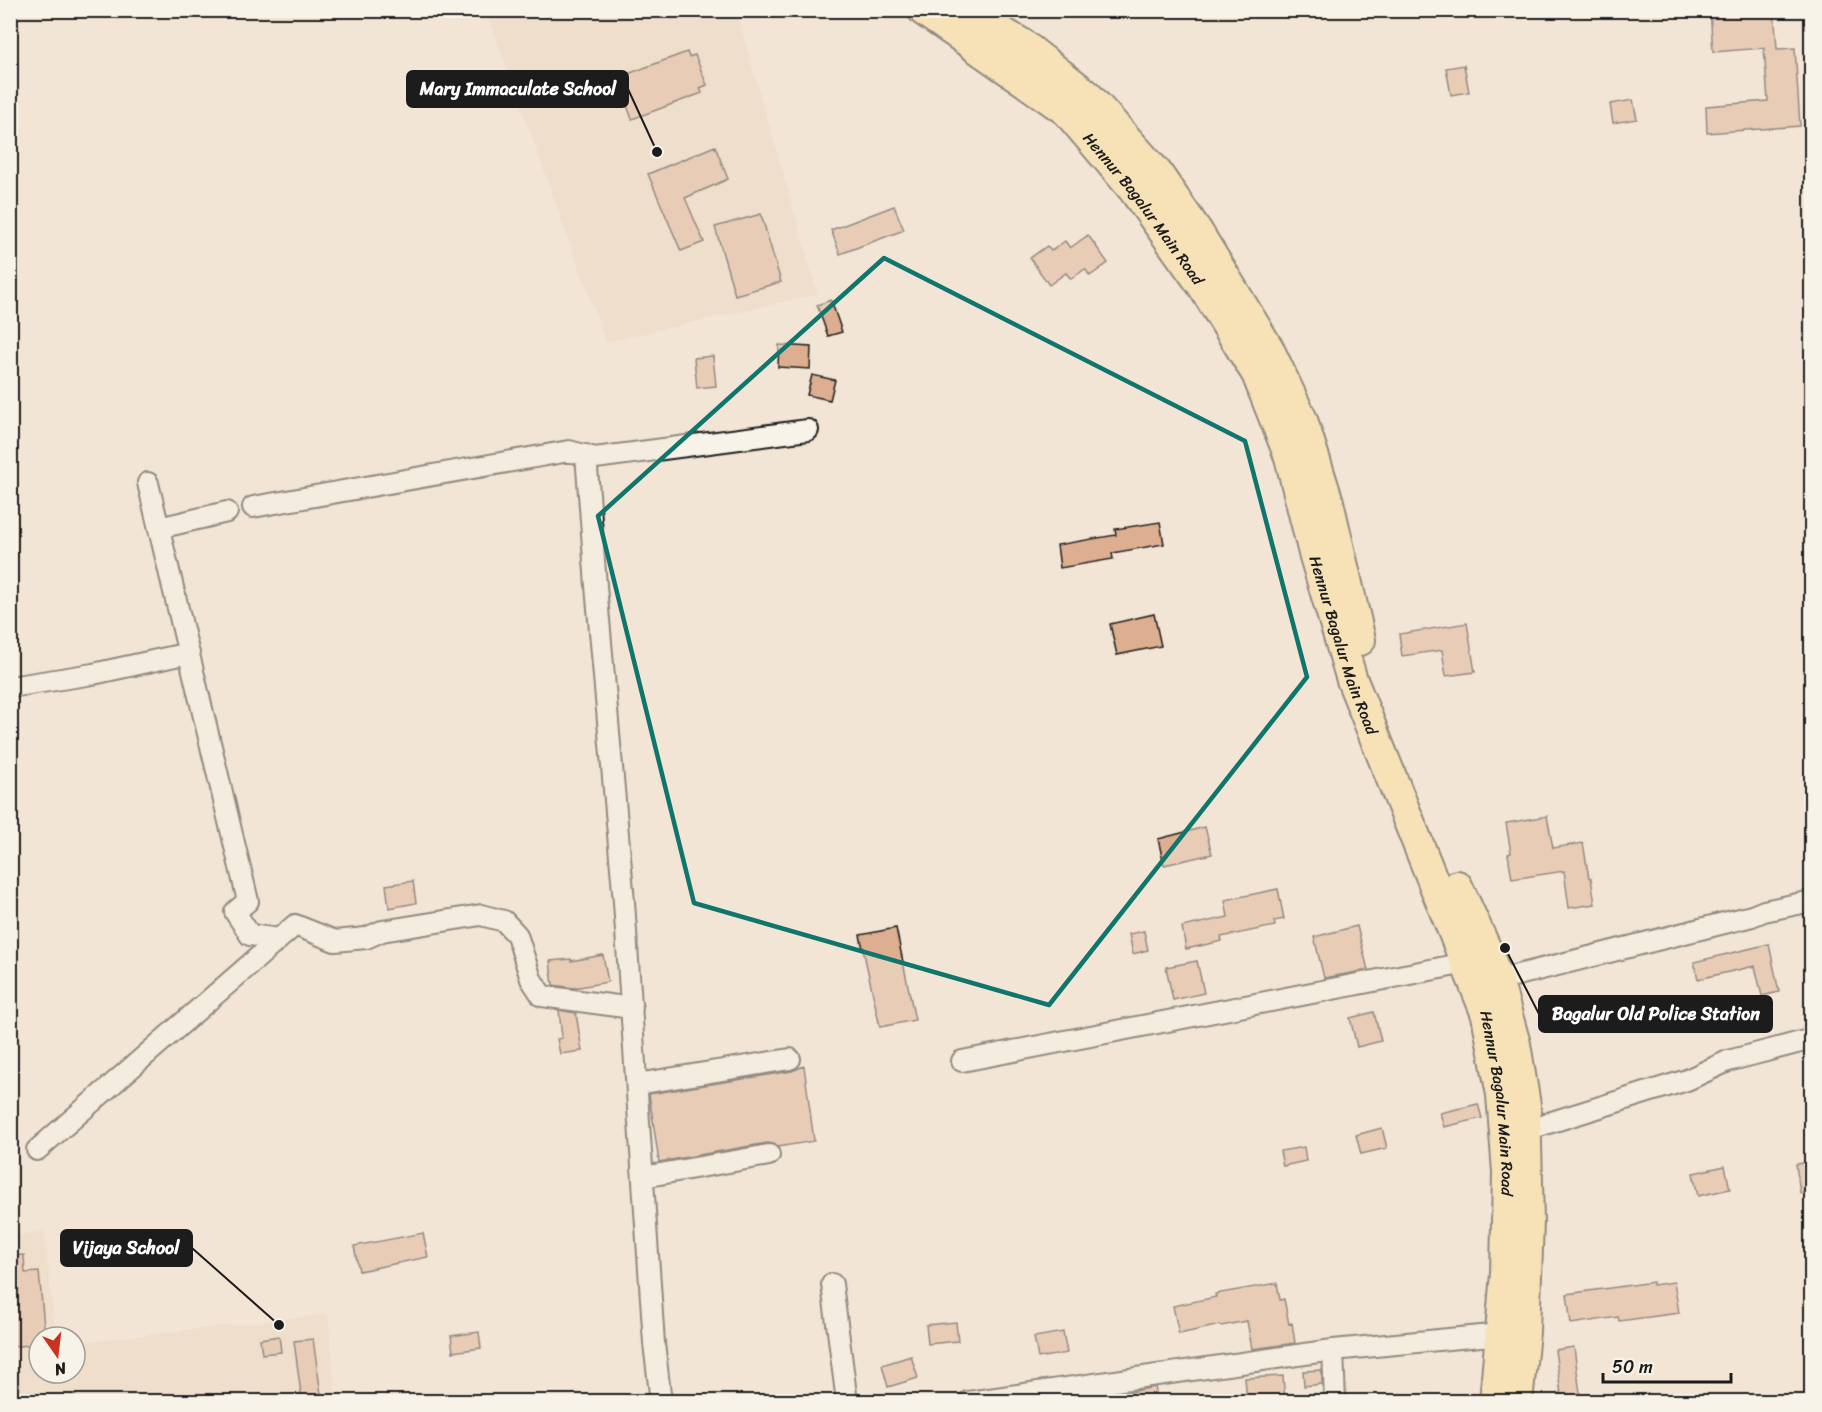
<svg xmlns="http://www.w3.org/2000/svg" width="1822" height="1412" font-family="Sriracha,sans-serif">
<rect width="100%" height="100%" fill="#f2e5d6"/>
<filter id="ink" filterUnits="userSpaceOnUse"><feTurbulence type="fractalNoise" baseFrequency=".0167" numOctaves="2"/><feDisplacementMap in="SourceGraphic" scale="12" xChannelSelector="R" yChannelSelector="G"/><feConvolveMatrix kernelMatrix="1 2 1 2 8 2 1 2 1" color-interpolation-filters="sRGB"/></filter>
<g filter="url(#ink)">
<path fill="#ecd4c1" d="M486 11H736L818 294 606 342Z
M44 1231 56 1337H39V1373H75V1343L328 1314 336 1401 11 1402V1236Z"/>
<path fill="#ddae8f" stroke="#1c1c1c" stroke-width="1.5" d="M1710 10H1774L1777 49 1795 48 1800 126 1707 133 1706 106 1768 101 1764 48 1713 52Z
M687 52 689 57 695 55 707 85 700 88 702 93 632 119 617 78Z
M1464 65 1469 92 1451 95 1446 68Z
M1633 100 1637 119 1613 123 1610 104Z
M715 146 728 179 685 198 704 242 681 251 648 174Z
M894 206 904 230 840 254 831 230Z
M761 214 781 282 735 295 715 227Z
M1088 235 1108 263 1090 276 1085 269 1071 279 1066 273 1049 285 1030 258 1047 246 1051 251 1065 241 1070 248Z
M831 300 842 332 828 336 817 305Z
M779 345 811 347 810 369 778 367Z
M713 356 716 386 697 388 694 358Z
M812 375 835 380 830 400 807 395Z
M1160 522 1164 544 1112 553 1113 559 1060 568 1057 545 1116 535 1115 529Z
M1154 614 1161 646 1117 655 1110 624Z
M1467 623 1475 672 1446 676 1442 650 1402 656 1399 634Z
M1547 816 1553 848 1583 843 1589 878H1591L1595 904 1569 908 1564 871 1512 879 1508 854 1511 853 1506 823Z
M1205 827 1212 854 1164 865 1158 839Z
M413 881 416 903 389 908 386 885Z
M1278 889 1284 919 1274 921 1275 926 1221 937 1222 941 1186 949 1182 927 1228 917 1225 900Z
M1357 926 1368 970 1324 978 1314 937Z
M896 928 915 1020 880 1027 860 935Z
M1144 931 1148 950 1133 954 1129 934Z
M1769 944 1779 992 1762 996 1755 966 1698 979 1694 962Z
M603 955 608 982 574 988 553 985 550 961 571 959V961Z
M1197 961 1204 993 1173 1000 1166 967Z
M559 1010 576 1013 582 1051 560 1054 557 1039 562 1038Z
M1374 1012 1381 1041 1357 1047 1350 1018Z
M804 1066 814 1141 778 1147 774 1144 767 1143 659 1162 649 1094 792 1071Z
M1478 1104 1482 1118 1444 1127 1440 1113Z
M1382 1128 1387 1148 1361 1154 1356 1135Z
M1304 1147 1306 1161 1283 1166 1280 1151Z
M1812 1162V1191L1800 1193 1796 1164Z
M1725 1166 1730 1189 1698 1196 1693 1173Z
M423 1233 428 1257 359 1271 354 1246Z
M24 1255 25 1273 39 1272 45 1337H39V1344L10 1347V1256Z
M1653 1282V1285L1674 1282 1679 1313 1619 1321 1618 1317 1571 1324 1567 1294Z
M1277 1283 1280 1300 1284 1299 1289 1324 1292 1323 1295 1343 1252 1349 1247 1321 1221 1326 1220 1325 1179 1334 1173 1306 1216 1297 1215 1294Z
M956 1322 958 1341 928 1344 926 1325Z
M479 1332 481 1348 453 1352 451 1336Z
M1063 1332 1067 1353 1038 1358 1034 1337Z
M279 1336 281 1352 262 1354 260 1339Z
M313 1339 322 1401H302L294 1341Z
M1574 1347 1581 1401H1562L1555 1350Z
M911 1356 918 1378 888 1387 882 1365Z
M1322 1370V1384L1304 1386 1303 1371Z
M1283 1376 1285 1401H1247L1245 1378Z
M1155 1387 1158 1401H1115V1395Z"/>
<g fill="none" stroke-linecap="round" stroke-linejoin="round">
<g stroke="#1c1c1c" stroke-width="24">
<path id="street" d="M586 455 596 586 624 902 654 1343 661 1402
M148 483 248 901 235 912 250 935 279 939
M253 507 569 451 595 458 808 430
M159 528 227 512
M10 687 93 674 189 653
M1486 983 1752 916 1764 911 1812 901
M962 1061 1466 963 1477 960
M637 1084 790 1059
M1526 1130 1687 1080 1728 1061 1812 1039
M37 1150 295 925 335 941 366 938 382 931 481 915 504 921 517 935 531 979 542 996 632 1008
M643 1177 769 1155
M832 1284 847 1402
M968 1402 1333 1350
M1335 1402 1333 1350 1512 1333"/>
</g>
<g stroke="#1c1c1c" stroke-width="34">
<g id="primary">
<path id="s1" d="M923 10 1067 111 1134 190 1203 286 1257 374 1290 457 1314 553 1352 680 1487 1015 1502 1095 1508 1172 1506 1273 1495 1402"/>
<path d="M963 10 1022 44 1087 95 1156 172 1198 233 1268 348 1302 420 1328 502 1360 640"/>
<path d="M1457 886 1489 956 1497 980 1515 1044 1525 1105 1528 1221 1524 1332 1517 1402"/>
</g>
</g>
<use href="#street" stroke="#f7f3e8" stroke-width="20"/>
<use href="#primary" stroke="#fcde96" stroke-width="30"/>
</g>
</g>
<path d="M0 0H1822V1412H0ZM884 258 1245 441 1307 677 1049 1005 694 903 598 516Z" fill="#f2e5d6" fill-opacity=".55" fill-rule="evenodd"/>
<path fill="none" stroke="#0f766e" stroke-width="4.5" stroke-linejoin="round" d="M884 258 1245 441 1307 677 1049 1005 694 903 598 516Z"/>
<g text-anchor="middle" stroke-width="4.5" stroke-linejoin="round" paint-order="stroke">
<g font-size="16" fill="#1c1c1c" stroke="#f7f3e8">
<text dy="6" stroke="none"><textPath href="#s1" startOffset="300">Hennur Bagalur Main Road</textPath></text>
<text dy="6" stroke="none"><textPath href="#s1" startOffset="786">Hennur Bagalur Main Road</textPath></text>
<text dy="6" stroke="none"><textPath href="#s1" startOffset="1272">Hennur Bagalur Main Road</textPath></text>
</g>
</g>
<path fill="none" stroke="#1c1c1c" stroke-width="2" d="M657 152L628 89M1505 948L1539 1014M279 1325L192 1248"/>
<g fill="#1c1c1c" stroke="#f7f3e8" stroke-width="2">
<circle cx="657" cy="152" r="6"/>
<circle cx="1505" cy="948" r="6"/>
<circle cx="279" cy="1325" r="6"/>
</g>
<g fill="#1c1c1c" stroke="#1c1c1c" stroke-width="2">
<rect x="407" y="71" width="221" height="36" rx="6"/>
<rect x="1539" y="996" width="233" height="36" rx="6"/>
<rect x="61" y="1230" width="131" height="36" rx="6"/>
</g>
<g font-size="18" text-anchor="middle" font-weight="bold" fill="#fff">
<text x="518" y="95">Mary Immaculate School</text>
<text x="1656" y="1020">Bagalur Old Police Station</text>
<text x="126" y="1254">Vijaya School</text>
</g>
<rect width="1822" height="1412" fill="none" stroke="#f7f3e8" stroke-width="36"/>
<rect x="18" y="18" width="1786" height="1376" fill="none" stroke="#1c1c1c" stroke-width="2" filter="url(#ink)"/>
<g transform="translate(57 1355) rotate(166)"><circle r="28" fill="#f7f3e8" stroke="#9f9d96" stroke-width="1.5"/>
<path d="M0-4.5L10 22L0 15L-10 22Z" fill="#c8321e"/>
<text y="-9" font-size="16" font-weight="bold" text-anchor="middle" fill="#1c1c1c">N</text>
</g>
<path d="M1603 1373v9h128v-9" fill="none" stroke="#1c1c1c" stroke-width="3"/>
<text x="1612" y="1373" font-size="18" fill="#1c1c1c" stroke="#f7f3e8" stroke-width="4.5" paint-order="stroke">50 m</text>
</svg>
